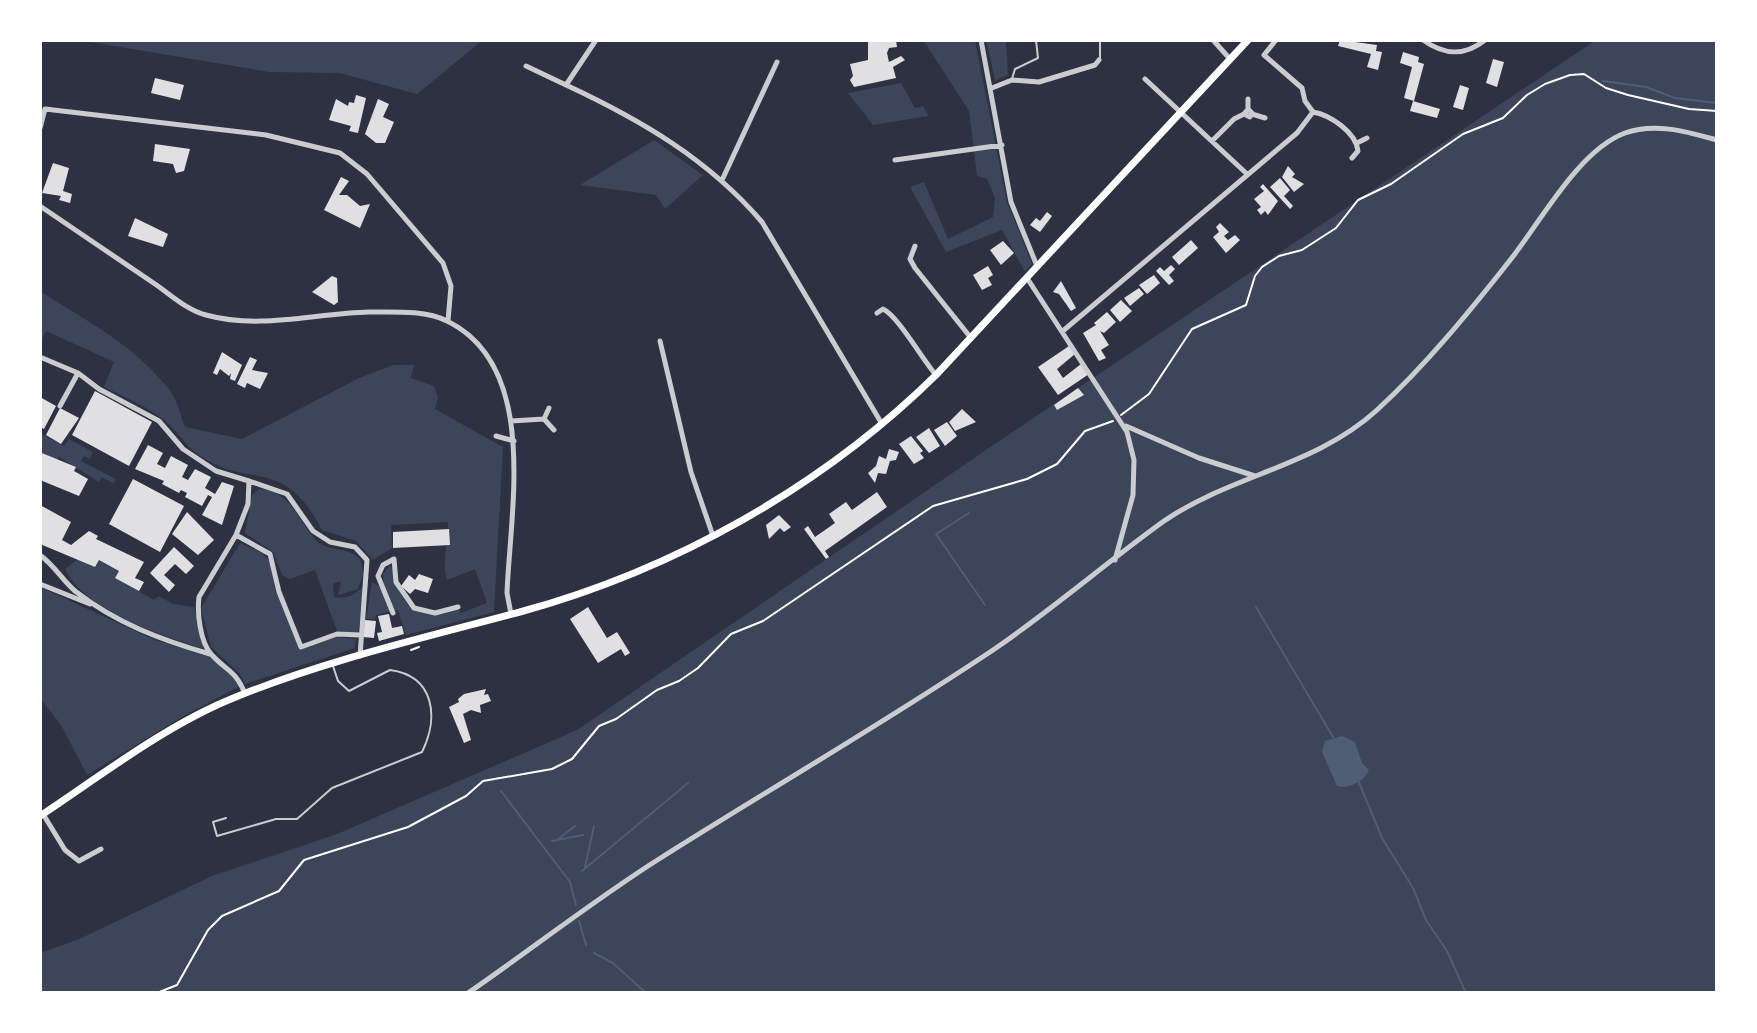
<svg xmlns="http://www.w3.org/2000/svg" width="1757" height="1033" font-family="'Libre Baskerville',serif">
<rect width="100%" height="100%" fill="#2d3142"/>
<path fill="#3c4559" d="M78 40H483L417 94 339 73 269 72Z
M923 40H975L1007 202 1032 264 1025 272 1002 230 946 252 910 187 924 182 948 239 993 217 995 198 987 179 977 176 969 111Z
M986 40H1006L1008 75 995 81Z
M1596 40H1717V993H40V953L77 940 212 876 337 834 577 730 983 452Z
M901 83 915 108 923 106 929 116 873 125 848 93Z
M654 140 703 175 665 209 656 195 580 185Z
M40 291C85 320 134 345 168 388 177 398 180 415 185 427L242 439 359 378 393 365H414L411 378 434 386 438 397 435 409 503 447 494 612 406 635 398 610 376 615 375 619H366L372 582 379 586 384 584 383 574 390 565C395 571 394 581 398 589 410 616 433 618 459 610L461 613 487 603 475 569 447 580C441 561 449 542 448 522L391 525 392 548 373 560 356 541 322 530C282 455 256 491 200 456 184 445 175 427 160 417 143 405 123 396 104 387L114 362 46 331 40 343Z
M42 434 64 446 69 439 93 452 90 459 84 456 81 461 116 479 114 484 102 477 99 482 59 457 57 460 40 451Z
M260 489C291 491 297 520 316 540 329 554 348 544 361 561L363 575 358 589 338 595 341 581 333 584 334 597C349 600 355 594 365 585L358 633 337 631 315 570 290 579 282 575 273 552 245 533 252 495Z
M240 543 262 553 270 562 276 593 299 648 335 637 356 639 355 648 245 684 240 674 211 647 201 608Z
M78 559 95 567 99 560 119 571 116 578 154 600 159 596 173 604 194 607 205 649C163 636 85 611 65 569Z
M40 587 155 640 208 656 236 677 240 686 182 717 87 775 61 725 40 698Z"/>
<path fill="#4f5d75" d="M1342 736 1355 742 1362 763 1369 770C1364 782 1349 789 1337 786L1322 752 1325 741Z"/>
<g fill="none" stroke-linecap="round" stroke-linejoin="round">
<path stroke="#4f5d75" stroke-width="2" d="M1603 81 1646 87 1675 98 1717 103
M969 513 936 534 985 605
M1256 607 1333 737
M1336 743 1343 754
M1358 780 1382 838 1413 888 1426 920 1447 951 1466 993
M501 791 570 882 576 905
M557 840 575 826
M552 841 583 835
M585 867 594 826
M582 871 688 783
M579 921 586 945
M594 953 613 963 646 993"/>
</g>
<path fill="#e0e0e3" d="M868 40H896L897 47 889 48 887 53 889 62 901 56 905 60 893 67 896 78 854 87 850 80 853 76 850 64 868 60Z
M1340 40 1377 45 1376 51 1382 52 1378 70 1367 67 1371 54 1338 46Z
M1403 52 1419 57 1418 62 1424 64 1414 101 1404 98 1412 67 1400 63Z
M1493 59 1504 62 1497 87 1486 83Z
M155 78 184 85 180 100 151 93Z
M1460 85 1469 88 1463 110 1453 107Z
M356 95 366 98 358 133 349 131 351 126 329 120 336 99 348 106 349 102 354 103Z
M378 99 389 104 383 117 394 122 385 143H376L365 134Z
M1413 101 1440 109 1437 118 1410 111Z
M155 144 190 149 184 171 176 173 173 164 153 161Z
M53 163 69 168 63 191 72 194 70 203 59 200 61 196 42 193Z
M1288 166 1295 174 1292 177 1304 184 1294 192 1282 177Z
M341 177 349 181 339 195H347L360 206 370 204 360 228 324 210Z
M1280 178 1290 190 1284 196 1293 206 1290 209 1270 187Z
M1263 184 1278 201 1268 215 1265 211 1261 215 1257 210 1261 207 1254 199 1264 191 1260 187Z
M1047 212 1052 216 1040 232 1030 225 1036 218 1040 221Z
M135 218 168 234 163 247 128 236Z
M1220 223 1229 232 1224 236 1228 240 1235 235 1240 240 1226 253 1213 237 1219 232 1216 227Z
M1191 240 1198 248 1179 265 1172 257Z
M1003 241 1014 253 1001 265 990 250Z
M1171 265 1175 269 1169 275 1174 281 1169 285 1156 271 1160 267 1164 271Z
M988 266 993 275 988 278 992 285 982 290 973 275Z
M1154 275 1160 283 1147 294 1139 285Z
M332 276 337 278 338 302 334 305 312 292Z
M1061 281 1076 308 1071 311 1059 294 1053 292Z
M1139 288 1144 294 1130 306 1124 298Z
M1121 300 1132 311 1120 322 1110 310Z
M1107 312 1116 322 1104 333 1100 331 1109 345 1101 350 1106 358 1099 361 1083 333 1096 325 1094 323Z
M1069 346 1075 354 1057 369 1063 378 1081 364 1089 374 1058 395 1038 367Z
M222 352 242 365 235 381 230 379 231 373 229 376 220 369 217 375 213 373Z
M250 357 257 360 252 370 268 373 260 389 247 383 245 388 237 384Z
M1078 388 1084 395 1057 410 1054 405Z
M95 391 152 422 129 466 72 435Z
M40 397 56 406 44 429 40 427Z
M60 408 79 418 61 444 46 435Z
M962 409 976 422 955 431 949 422Z
M947 422 957 436 945 446 934 430Z
M929 428 940 446 929 453 916 437Z
M911 436 923 451 920 453 924 458 914 464 899 444Z
M148 445 163 453 157 464 165 468 171 456 188 465 182 477 188 480 195 469 211 477 205 488 215 494 222 482 234 486 222 525 202 515 212 497 208 495 202 506 185 497 187 493 181 490 179 493 162 484 164 481 135 469Z
M889 449 899 452 896 460 890 461 886 474 878 473 875 483 868 473 876 466 879 456 886 459Z
M42 453 76 467 74 471 88 479 79 496 40 480Z
M133 479 184 506 160 552 109 524Z
M877 492 887 507 825 551 829 557 826 559 804 529 808 526 815 537 835 523 829 514 846 502 852 510Z
M40 505 71 522 62 540 71 545 89 531 98 536 96 539 144 562 135 578 144 582 139 591 115 578 119 571 99 560 95 567 40 544Z
M187 512 214 540 198 555 172 534Z
M779 515 791 527 784 532 780 528 769 539 766 525Z
M449 529 450 545 393 548V532Z
M174 547 194 566 186 574 175 564 164 575 175 585 169 592 150 573Z
M419 574 433 579 428 593 415 589 410 594 401 586 409 575 415 580Z
M588 607 607 638 617 632 630 653 625 656 621 649 598 663 570 619Z
M389 614 392 628 402 626 404 634 379 641 377 633 382 632 378 616Z
M365 620 376 621 374 638 363 637Z
M486 689 484 695 488 694 491 701 480 705 481 713 471 710 463 714 471 740 464 743 449 707 459 702 458 699 464 694Z"/>
<g fill="none" stroke-linecap="round" stroke-linejoin="round">
<path stroke="#fff" stroke-width="2" d="M1121 415 1149 394 1192 329 1246 305 1255 276 1262 267 1279 256 1302 250 1336 228 1358 200 1391 184 1463 134 1503 118 1527 95 1545 84 1570 75 1584 74 1606 88 1628 95 1689 109 1717 111
M411 650 419 647
M157 993 177 985 208 930 222 916 279 891 304 860 408 827 466 796 483 781 552 769 572 759 599 726 616 719 657 690 679 681 698 668 731 634 763 621 933 506 1027 479 1057 464 1085 431 1113 421"/>
<path stroke="#caccd0" stroke-width="2" d="M1100 59V40
M1012 79 1015 69 1038 58 1036 40
M226 818 213 822 217 836 276 819H297L332 788 422 752C439 718 435 676 390 670L349 691 338 681 333 666
M40 907 41 910"/>
<path stroke="#caccd0" stroke-width="5" d="M596 40 566 85C641 120 708 159 762 222L882 424
M981 40 1011 202 1037 266
M1213 40 1230 59
M1276 40 1264 55 1302 88 1305 101 1313 112
M1423 40C1444 55 1464 57 1485 40
M526 66 566 85
M1145 79 1247 174
M992 88 1012 80 1039 82 1095 65 1099 60
M1248 109 1252 113 1250 117 1244 114Z
M1248 109V99
M1252 114 1265 118
M40 128 45 109 266 135 340 153 367 174 443 263 451 286 448 321
M1212 141 1234 119 1244 114
M1357 143 1367 138
M895 160 1002 145
M723 178 777 62
M40 206C78 232 117 258 155 284 171 295 187 310 206 315 260 330 316 313 369 312 393 312 426 310 447 321 540 366 510 511 507 593L511 614
M915 246 910 259 915 268 971 338
M1027 278 1127 432 1134 460 1133 495 1115 560
M877 313 883 309C898 316 922 359 936 375
M1064 330 1297 133 1313 112C1330 115 1356 132 1358 151L1352 158
M660 341 691 472 713 536
M40 357 78 373 99 389 159 421 183 449 216 471 249 481
M60 406 78 373
M544 419 554 430
M544 419 549 408
M511 421 544 419
M1126 426 1199 458 1255 476
M496 436 514 441
M236 535 270 554 279 592 301 647 337 634 360 635
M40 555C55 566 62 580 75 591 116 623 161 640 210 654
M40 584 90 604
M393 613 378 576 383 565 394 559 396 582 414 608 435 613 458 607
M245 694C236 670 226 671 211 654 200 641 197 613 199 597L236 535 248 504 249 481 287 494 313 531 330 542 355 547 367 560 360 656
M43 814 65 850 79 861 101 849
M468 993C532 949 594 900 659 859 771 788 886 722 996 648 1054 608 1107 562 1164 521 1231 475 1316 466 1377 410 1426 365 1470 311 1511 259 1541 221 1579 150 1625 133 1655 122 1688 132 1717 140"/>
<path stroke="#fff" stroke-width="7" d="M40 816C99 777 165 726 231 699 323 661 423 638 520 612 674 570 822 487 936 375L1248 40"/>
</g>
<rect width="1757" height="1033" fill="none" stroke="#ffffff" stroke-width="84"/>
</svg>
